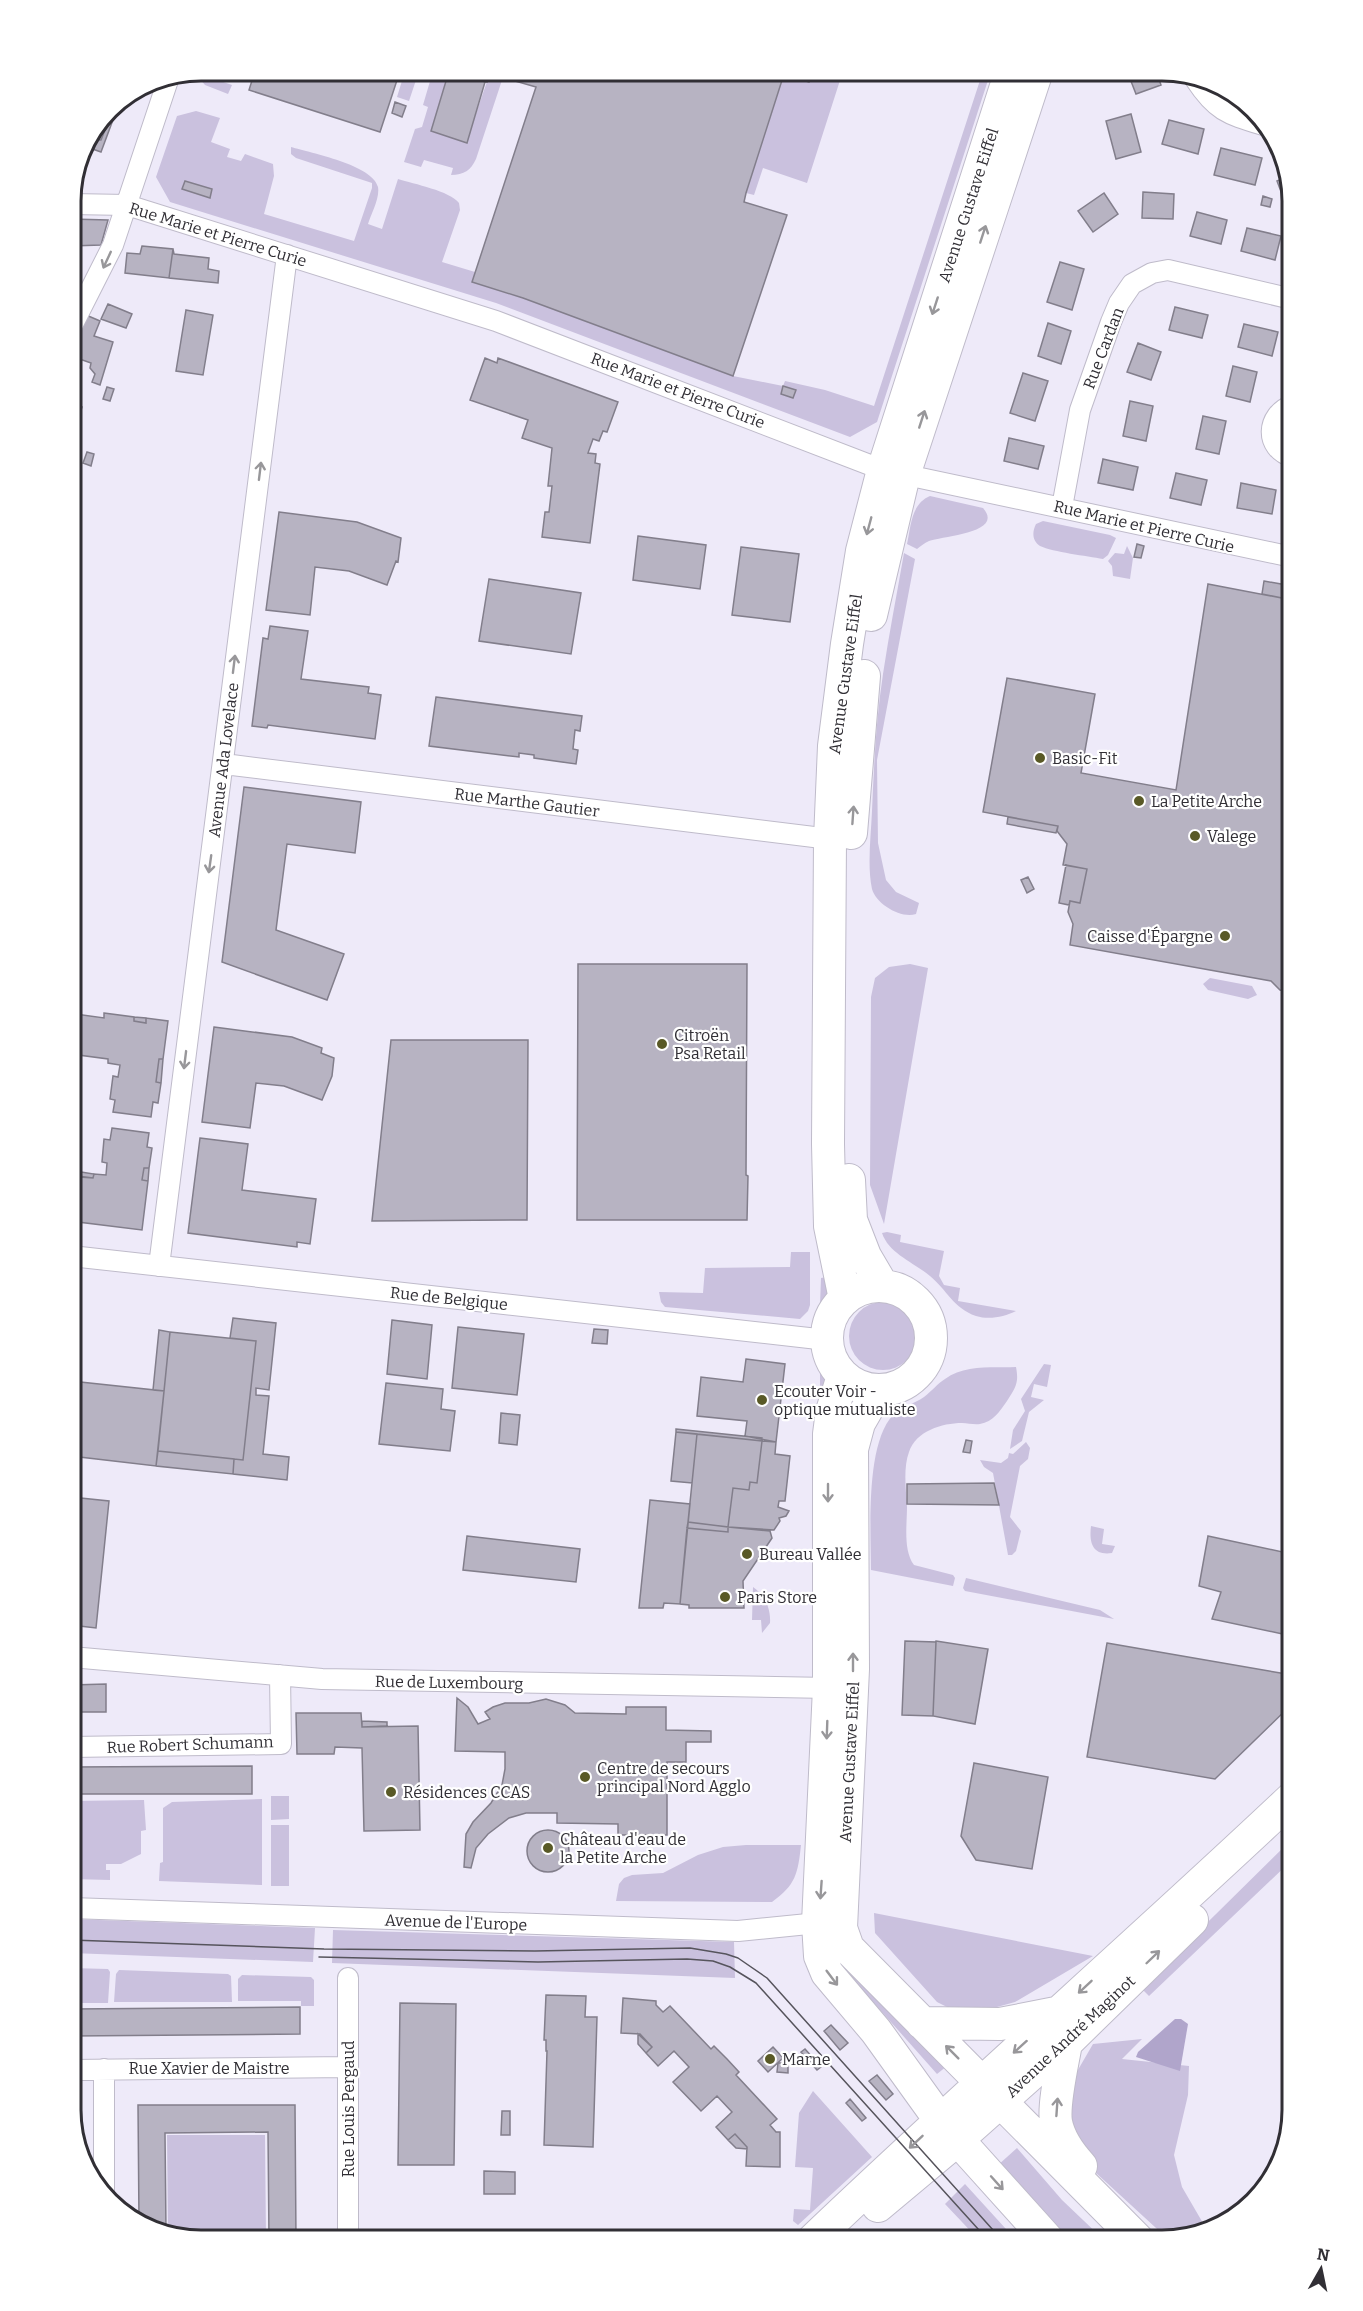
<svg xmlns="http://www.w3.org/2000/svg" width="1363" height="2311" font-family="Bitter,serif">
<rect width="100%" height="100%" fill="#eeeaf9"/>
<path fill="#cac1de" d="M207 71 206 76 232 85 228 94 205 85 194 72Z
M405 71H419L409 101 397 97Z
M433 71H449L431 131 466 142 490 73 503 77 476 159C471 170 464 175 451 175L453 168 424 160 421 167 404 162 415 129 422 127 428 107 423 105Z
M813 71H843L807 183 763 168 754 195 746 193 784 74 809 82Z
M983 71H991L877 422 850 437 496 303 170 202 156 177 177 116 196 111 220 118 211 142 230 149 227 157 241 161 245 154 273 164 274 176 264 214 354 241 372 188V183L296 158 291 154V147C311 153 373 165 378 187 380 198 371 214 368 224L382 229 398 179C414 184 450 191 459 203L460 210 442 262 475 272 473 282 523 298 733 376 783 386 785 381 825 390 874 406Z
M930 496 983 508C1005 533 943 536 929 541 924 543 921 546 917 549L907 544C911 526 911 504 930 496Z
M1043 521 1110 535 1116 538 1108 555 1103 559C1087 556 1053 552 1040 546 1032 541 1032 532 1036 524Z
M1127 546 1133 558 1130 579 1113 576 1112 566 1108 561 1115 553 1124 554Z
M904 553 915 559 877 760 878 843 886 880 896 892 919 903 916 914C901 919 876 904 872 889 867 865 871 836 872 811 874 765 876 720 883 674 889 634 897 593 904 553Z
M910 964 928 968 884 1224 870 1185 871 997 875 978 889 967Z
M1210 978 1252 986 1257 995 1248 999 1208 990 1203 984Z
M887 1232 901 1235 900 1242 944 1251 939 1276 944 1285 960 1288 958 1301 1016 1311C1004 1317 989 1320 976 1316 953 1308 947 1290 930 1276 915 1263 889 1254 882 1233Z
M791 1252H810V1305L808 1311 800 1319 665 1307 661 1302 659 1292 703 1293 705 1268 790 1267Z
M833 1276C832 1298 832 1304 815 1319L820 1305 821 1278Z
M849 1336a34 34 0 1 1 68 0a34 34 0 1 1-68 0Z
M814 1349 826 1359 832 1371 824 1393 820 1386V1359Z
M1044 1364 1051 1365 1047 1387 1034 1384 1031 1397 1044 1400 1029 1412 1022 1441 1010 1449 1013 1430 1025 1411 1021 1399Z
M1016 1367C1019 1383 1016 1387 1007 1401 1000 1411 993 1422 980 1424 974 1425 968 1423 962 1423 942 1423 916 1431 909 1452 903 1468 906 1490 907 1507 907 1525 903 1550 914 1565L953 1575 955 1578 953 1586 871 1570C871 1531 865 1445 893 1415 902 1406 914 1404 924 1397 932 1391 937 1384 945 1379 965 1364 992 1368 1016 1367Z
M1026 1442 1030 1448 1028 1459 1020 1466 1010 1517 1021 1531 1016 1551 1012 1555H1008L993 1473 984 1467 980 1460 1001 1463 1008 1458 1009 1453 1013 1454Z
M1091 1526 1104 1529 1102 1544 1115 1546 1112 1553C1092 1556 1089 1542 1091 1526Z
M966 1578 1100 1610 1114 1619 965 1591 963 1588Z
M753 1587C765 1595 771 1609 770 1623L762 1633 761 1620H752Z
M271 1796H289V1819L271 1820Z
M262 1799V1885L159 1881 160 1863 163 1862V1808L172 1802Z
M144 1800 146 1830 141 1831V1854L121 1864H106V1870H110V1880L71 1879V1801Z
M271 1825H289V1886H271Z
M1292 1839V1860L1149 1996 1141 1988Z
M746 1845H801C798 1873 796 1885 772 1902L616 1901 619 1884 624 1878 632 1875 663 1873 698 1855 723 1847Z
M874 1913 1093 1956 1015 2002 997 2007 949 2008 937 2002 875 1933Z
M71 1919 315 1928 313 1962 71 1953Z
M333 1930 734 1942 735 1978 332 1963Z
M71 1968 108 1969 110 1972 108 2003H71Z
M119 1970 228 1974 231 1976 232 2002H114L116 1974Z
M850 1972 947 2066 937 2074 850 1976Z
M242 1975 311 1977 314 1980V2006H301V2001H238V1979Z
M1142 2039 1122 2059 1189 2066 1188 2095 1174 2155 1182 2187 1207 2230 1168 2239 1083 2161 1071 2130V2097L1075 2075 1093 2044Z
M813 2091 872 2157 798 2225 793 2221 794 2209 810 2210 813 2168 795 2167 799 2113Z
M167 2135H265L266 2240H193L168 2232Z
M1017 2148 1062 2200 1104 2240H1061L997 2166Z
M965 2184 1016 2240H979L945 2204Z"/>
<path fill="#b0a5cb" d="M1175 2019H1181L1188 2024 1180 2071 1136 2057 1138 2052Z"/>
<path fill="#b7b3c2" stroke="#827e8b" stroke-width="1.5" d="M255 71H400L380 132 249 90Z
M449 71 459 73 460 71H479L477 79 485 82 467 143 431 131Z
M479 71H492L487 82 477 79Z
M492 71H813L809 82 784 74 746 193 744 202 787 215 733 376 523 298 472 282 536 87 490 74Z
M1127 71H1156L1161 85 1136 94Z
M120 101 101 152 84 146 88 140H101L115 105Z
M395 102 406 106 402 117 392 113Z
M115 105 101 140H88L109 109Z
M1131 114 1141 152 1116 159 1106 121Z
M1169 120 1204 129 1198 154 1162 144Z
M1221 148 1262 158 1255 185 1214 175Z
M1287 177 1292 202 1286 205 1277 181Z
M185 181 212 189 210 198 182 189Z
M1143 192 1174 194 1173 219 1142 218Z
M1104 193 1118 214 1093 232 1078 211Z
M1263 196 1272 199 1270 207 1261 205Z
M1197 212 1227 220 1221 244 1190 236Z
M71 219 108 220 101 245 71 246Z
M1247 228 1281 236 1275 260 1241 251Z
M142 246 173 249 169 278 125 273 127 253 140 254Z
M173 249 174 254 209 258 208 269 219 271 218 283 169 278Z
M1060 262 1084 269 1072 310 1047 302Z
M71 281 84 287 71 311Z
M108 304 132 314 126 328 101 319Z
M1175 307 1208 315 1202 338 1169 330Z
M186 310 213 315 203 375 176 371Z
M86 315 100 321 94 336 113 342 100 385 92 382 95 374 90 368 91 363 71 356V345Z
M1048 323 1071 331 1061 364 1038 356Z
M1244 324 1278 332 1272 356 1238 347Z
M1138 343 1161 352 1151 380 1127 372Z
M485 358 497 363 498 358 618 402 607 432 603 431 599 441 593 439 588 453 596 454 595 463 600 464 590 543 542 537 545 512H549L552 486H548L552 448 522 438 528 420 470 400Z
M1233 366 1257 372 1250 402 1226 396Z
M1023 373 1048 381 1035 421 1010 413Z
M783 386 796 390 793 398 781 394Z
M107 387 114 389 110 401 103 399Z
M1130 401 1153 406 1146 441 1123 436Z
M71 403 82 407 73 435H71Z
M1203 416 1226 421 1219 454 1196 449Z
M1009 438 1044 446 1038 469 1004 461Z
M87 452 94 454 91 466 83 463Z
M1103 459 1138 467 1133 490 1098 483Z
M1176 473 1207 480 1201 505 1170 498Z
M1241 483 1276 490 1272 514 1237 508Z
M279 512 357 522 401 538 398 562 396 561 387 585 349 571 315 567 310 615 266 610Z
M638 536 706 545 700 589 633 580Z
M1137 544 1144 546 1141 558 1134 557Z
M741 547 799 554 790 622 732 615Z
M489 579 581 593 571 654 479 641Z
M1264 581 1292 586V600L1262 594Z
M1208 584 1292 600V999L1288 998 1289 992 1280 990 1271 981 1070 945 1073 924 1068 912 1070 901 1080 903 1087 869 1063 865 1067 844 1057 831 1058 826 983 812 1007 678 1095 694 1081 773 1176 790Z
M270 626 308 631 301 679 369 687 368 693 381 695 375 739 268 725 267 728 252 726 263 638 268 639Z
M76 685 73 699H71V686Z
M436 697 582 716 580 731 575 730 573 749 578 750 576 764 534 758V755L519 753V757L429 746Z
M244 787 361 802 355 853 287 844 276 930 344 954 327 1000 222 962Z
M1008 817 1058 826 1056 833 1007 824Z
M1066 865 1087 869 1080 903 1070 901 1069 905 1059 903Z
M1028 877 1034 889 1027 893 1021 880Z
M578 964H747L746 1175 748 1176 747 1220H577Z
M104 1013 134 1017V1021L146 1023V1018L168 1021 163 1059H159L156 1082 161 1083 158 1103 153 1102 151 1117 113 1112 115 1100 110 1099 113 1076 118 1077 120 1065 108 1063V1059L71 1054 76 1014 104 1018Z
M134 1017 146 1018V1023L134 1021Z
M214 1027 292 1037 322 1048 321 1053 334 1058 332 1076 322 1100 284 1086 256 1083 250 1128 202 1122Z
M391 1040H528L527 1220 372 1221Z
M159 1059H163L161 1083 156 1082Z
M112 1128 149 1133 147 1147 152 1148 149 1168H144L142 1180 148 1181 142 1230 78 1222V1217L71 1216V1175L93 1178 94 1174 106 1175 107 1163 102 1162 104 1139 110 1140Z
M200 1138 248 1144 242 1190 316 1199 310 1244 297 1242V1247L188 1233Z
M144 1168H149L148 1181 142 1180Z
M81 1172 94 1174 93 1178 80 1177Z
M233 1318 276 1323 269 1390 256 1388V1395L269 1396 263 1454 289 1457 287 1480 233 1474 234 1459 243 1460 256 1341 230 1338Z
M392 1320 432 1325 427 1379 387 1374Z
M458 1327 524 1334 517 1395 452 1388Z
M594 1329 608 1330 607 1344 592 1343Z
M159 1330 170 1332 164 1391 153 1390Z
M170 1332 256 1341 243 1460 158 1451Z
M746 1359 785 1364 776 1442 745 1436 747 1421 697 1416 701 1377 743 1382Z
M71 1381 164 1391 156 1466 71 1456Z
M386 1383 443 1389 441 1409 455 1411 450 1451 379 1444Z
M501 1413 520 1415 517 1445 499 1443Z
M676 1429 762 1438V1441L676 1432Z
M676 1432 697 1434 692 1483 671 1481Z
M697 1434 762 1441 757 1483 750 1482 749 1490 733 1488 728 1527 688 1522Z
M966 1440 972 1441 970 1453 963 1452Z
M762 1441 776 1442 775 1454 790 1456 785 1501H779L778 1507 789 1511 786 1516 779 1518 780 1521 774 1530 728 1527 733 1488 749 1490 750 1482 757 1483Z
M158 1451 234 1459 233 1474 156 1466Z
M994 1483 999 1505 907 1504V1484Z
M71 1497 109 1501 96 1628 71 1625Z
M650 1500 690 1504 680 1604 664 1603 663 1608H639Z
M688 1522 728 1527V1532L687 1528Z
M728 1527 770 1531 772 1538 743 1581 744 1608H689V1605L680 1604 687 1528 728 1532Z
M467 1536 580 1549 576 1582 463 1570Z
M1208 1536 1292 1554V1636L1212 1619 1221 1592 1199 1586Z
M905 1641 936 1642 933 1716 902 1715Z
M936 1641 988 1649 975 1724 933 1716Z
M1107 1643 1292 1675V1704L1215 1779 1087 1757Z
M106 1684V1712H71V1685Z
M457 1698 468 1707 478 1724 490 1719 485 1712 493 1707 505 1703H529L546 1699 565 1705 575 1713 626 1714V1707H666V1730L711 1731V1742H686V1762H667V1835H618V1824L557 1823V1813H526L509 1818 488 1834 476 1848 471 1868 464 1867 466 1834 473 1822 491 1803 502 1785 505 1769V1752L455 1751Z
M296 1713H361L362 1727 418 1726 420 1830 364 1831 362 1748 335 1747 334 1754H297Z
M362 1721 387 1722V1726L362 1727Z
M974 1763 1048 1777 1032 1869 976 1860 961 1836Z
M252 1766V1794H71V1767Z
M527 1851a21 21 0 1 1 42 0a21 21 0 1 1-42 0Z
M546 1995 586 1996 585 2017H597L593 2147 544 2145 547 2051H546V2040H544Z
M623 1998 656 2001V2005L663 2012 670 2006 711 2049 714 2046 727 2059 739 2072 736 2075 777 2119 770 2125 776 2132H780V2167L746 2166 747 2147 735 2134 728 2140 716 2127 732 2112 717 2096 701 2111 673 2082 689 2067 674 2051 658 2066 646 2053 652 2047 640 2034 621 2033Z
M400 2003 456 2004 454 2165H398Z
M300 2007V2034L71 2036V2009Z
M831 2025 848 2043 840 2050 824 2031Z
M638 2034 652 2047 646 2053 638 2044Z
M773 2047 783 2058 768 2072 758 2061Z
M805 2049 821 2067 817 2070 801 2052Z
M778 2063H788V2073L777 2072Z
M877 2075 893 2094 886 2100 869 2081Z
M850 2099 866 2118 862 2121 846 2103Z
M138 2105H295L296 2240H269L268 2132 165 2133 166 2231 139 2222Z
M502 2111H510V2135H501Z
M735 2134 747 2147V2149L736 2148 728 2140Z
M484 2171 515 2172V2194H484Z
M423 2232 483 2240H422Z"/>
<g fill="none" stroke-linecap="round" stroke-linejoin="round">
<g stroke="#bfbbca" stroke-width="22">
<path id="street" d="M1195 79C1216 111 1227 114 1263 125
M71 204 127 205 496 321 883 470 1292 557
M71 328 113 245 169 77
M1292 457C1264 448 1266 415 1292 405
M1062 507 1080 410 1111 322 1119 303 1132 284 1152 273 1168 270 1292 299
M224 764 830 839
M71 1256 827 1340
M159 1266 287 255
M71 1657 322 1679 829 1688
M71 1747 281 1744 280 1675
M71 1908 738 1931 818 1923 826 1924
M104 2069V2190
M71 2070 348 2067
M348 2240V1978"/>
</g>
<g stroke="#bfbbca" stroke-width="34">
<path id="primary" d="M871 615 904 475 1037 71
M851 833 864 676
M849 1180 851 1220 865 1256 882 1285
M827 1338a52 52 0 1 1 104 0a52 52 0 1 1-104 0Z
M845 1299 830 1226 828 1144 830 839 834 746 847 644 862 551 883 470 1011 71
M843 1376 832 1411 829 1434V1688L818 1923 820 1956 827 1973 876 2031 940 2120 1048 2240
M878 1390 859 1423 852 1449 853 1669 841 1928 848 1948 1138 2240
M922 2023 1000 2024 1056 2013
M1066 2043C1063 2062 1053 2103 1056 2122 1059 2138 1070 2154 1081 2166
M878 2206 957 2140 1066 2043 1192 1920
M813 2240C970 2090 1134 1947 1292 1798"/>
</g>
<use href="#street" stroke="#fff" stroke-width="20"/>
<use href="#primary" stroke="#fff" stroke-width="32"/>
<path stroke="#56545c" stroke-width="1.5" d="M71 1940 324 1949 535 1951 690 1948 726 1954 738 1958 767 1978 1002 2240
M319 1957 538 1962 687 1959 713 1961 730 1967 756 1983 988 2240"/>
</g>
<defs><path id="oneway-shaft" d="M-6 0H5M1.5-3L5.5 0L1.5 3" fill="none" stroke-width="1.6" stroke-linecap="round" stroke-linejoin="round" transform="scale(1.5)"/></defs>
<g stroke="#98979a">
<use href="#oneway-shaft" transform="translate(983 234) rotate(-72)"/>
<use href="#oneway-shaft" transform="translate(107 260) rotate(115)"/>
<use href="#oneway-shaft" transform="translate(935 306) rotate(108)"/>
<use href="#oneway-shaft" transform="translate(922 419) rotate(-72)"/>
<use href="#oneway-shaft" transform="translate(260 471) rotate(-83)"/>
<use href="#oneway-shaft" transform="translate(869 526) rotate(105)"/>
<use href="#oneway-shaft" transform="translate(234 664) rotate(-83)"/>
<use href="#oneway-shaft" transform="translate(853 815) rotate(-86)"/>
<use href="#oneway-shaft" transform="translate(210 864) rotate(98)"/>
<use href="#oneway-shaft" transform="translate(185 1060) rotate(97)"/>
<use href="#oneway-shaft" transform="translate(828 1493) rotate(90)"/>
<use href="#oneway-shaft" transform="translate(853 1662) rotate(-90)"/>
<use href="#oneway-shaft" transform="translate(827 1730) rotate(92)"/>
<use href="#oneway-shaft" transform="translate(821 1890) rotate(94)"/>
<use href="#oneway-shaft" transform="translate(1153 1957) rotate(-44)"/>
<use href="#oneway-shaft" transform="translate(832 1978) rotate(53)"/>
<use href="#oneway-shaft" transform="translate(1085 1987) rotate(137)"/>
<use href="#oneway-shaft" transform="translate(1020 2047) rotate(138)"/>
<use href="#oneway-shaft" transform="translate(952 2052) rotate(-135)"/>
<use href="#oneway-shaft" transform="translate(1057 2107) rotate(-86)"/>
<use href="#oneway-shaft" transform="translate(916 2142) rotate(137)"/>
<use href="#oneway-shaft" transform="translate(997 2183) rotate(48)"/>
</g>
<g fill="#595926" stroke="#fff" stroke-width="2">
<circle cx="1040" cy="758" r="6"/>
<circle cx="1139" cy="801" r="6"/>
<circle cx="1195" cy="836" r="6"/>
<circle cx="1225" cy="936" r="6"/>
<circle cx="662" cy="1044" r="6"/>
<circle cx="762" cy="1400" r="6"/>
<circle cx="747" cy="1554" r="6"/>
<circle cx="725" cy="1597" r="6"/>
<circle cx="585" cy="1777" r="6"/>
<circle cx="391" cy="1792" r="6"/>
<circle cx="548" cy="1848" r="6"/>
<circle cx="770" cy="2059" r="6"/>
</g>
<g text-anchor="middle" stroke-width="4.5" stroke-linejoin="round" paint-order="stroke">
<g font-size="16" fill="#312f35" stroke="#fff">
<text transform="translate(968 205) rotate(-72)" y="6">Avenue Gustave Eiffel</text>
<text transform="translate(218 234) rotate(17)" y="6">Rue Marie et Pierre Curie</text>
<text transform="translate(1103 348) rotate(-69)" y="6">Rue Cardan</text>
<text transform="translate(678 390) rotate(21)" y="6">Rue Marie et Pierre Curie</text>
<text transform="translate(1144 526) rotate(13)" y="6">Rue Marie et Pierre Curie</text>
<text transform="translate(845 674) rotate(-82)" y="6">Avenue Gustave Eiffel</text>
<text transform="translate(223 760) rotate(-83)" y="6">Avenue Ada Lovelace</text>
<text transform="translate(527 802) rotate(7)" y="6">Rue Marthe Gautier</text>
<text transform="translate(449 1298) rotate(6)" y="6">Rue de Belgique</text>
<text transform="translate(449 1682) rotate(1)" y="6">Rue de Luxembourg</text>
<text transform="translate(190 1744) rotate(-2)" y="6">Rue Robert Schumann</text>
<text transform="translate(849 1762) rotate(-87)" y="6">Avenue Gustave Eiffel</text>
<text transform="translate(456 1922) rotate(2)" y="6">Avenue de l'Europe</text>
<text transform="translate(1070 2036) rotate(-43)" y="6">Avenue André Maginot</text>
<text x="209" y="2074">Rue Xavier de Maistre</text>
<text transform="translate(348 2109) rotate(-90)" y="6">Rue Louis Pergaud</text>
</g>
<g font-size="16" fill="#312f35" stroke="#fff" text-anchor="start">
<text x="1052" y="764">Basic-Fit</text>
<text x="1151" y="807">La Petite Arche</text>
<text x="1207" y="842">Valege</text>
<text x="1213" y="942" text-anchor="end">Caisse d'Épargne</text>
<text x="674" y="1041">Citroën<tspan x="674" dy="18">Psa Retail</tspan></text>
<text x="774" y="1397">Ecouter Voir -<tspan x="774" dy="18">optique mutualiste</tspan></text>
<text x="759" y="1560">Bureau Vallée</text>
<text x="737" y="1603">Paris Store</text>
<text x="597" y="1774">Centre de secours<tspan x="597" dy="18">principal Nord Agglo</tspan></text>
<text x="403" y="1798">Résidences CCAS</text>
<text x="560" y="1845">Château d'eau de<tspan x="560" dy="18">la Petite Arche</tspan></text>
<text x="782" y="2065">Marne</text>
</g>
</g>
<path d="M0 0H1363V2311H0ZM201 81H1162A120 120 0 0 1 1282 201V2110A120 120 0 0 1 1162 2230H201A120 120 0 0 1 81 2110V201A120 120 0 0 1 201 81Z" fill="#fff" fill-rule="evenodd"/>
<path fill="none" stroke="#312f35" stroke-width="3" d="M201 81H1162A120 120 0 0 1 1282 201V2110A120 120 0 0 1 1162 2230H201A120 120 0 0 1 81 2110V201A120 120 0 0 1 201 81Z"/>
<g transform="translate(1321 2269) rotate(9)" stroke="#ffffff" stroke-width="4.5" paint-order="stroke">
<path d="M0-4.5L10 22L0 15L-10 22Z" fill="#312f35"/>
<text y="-9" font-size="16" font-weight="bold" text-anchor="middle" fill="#312f35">N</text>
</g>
</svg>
